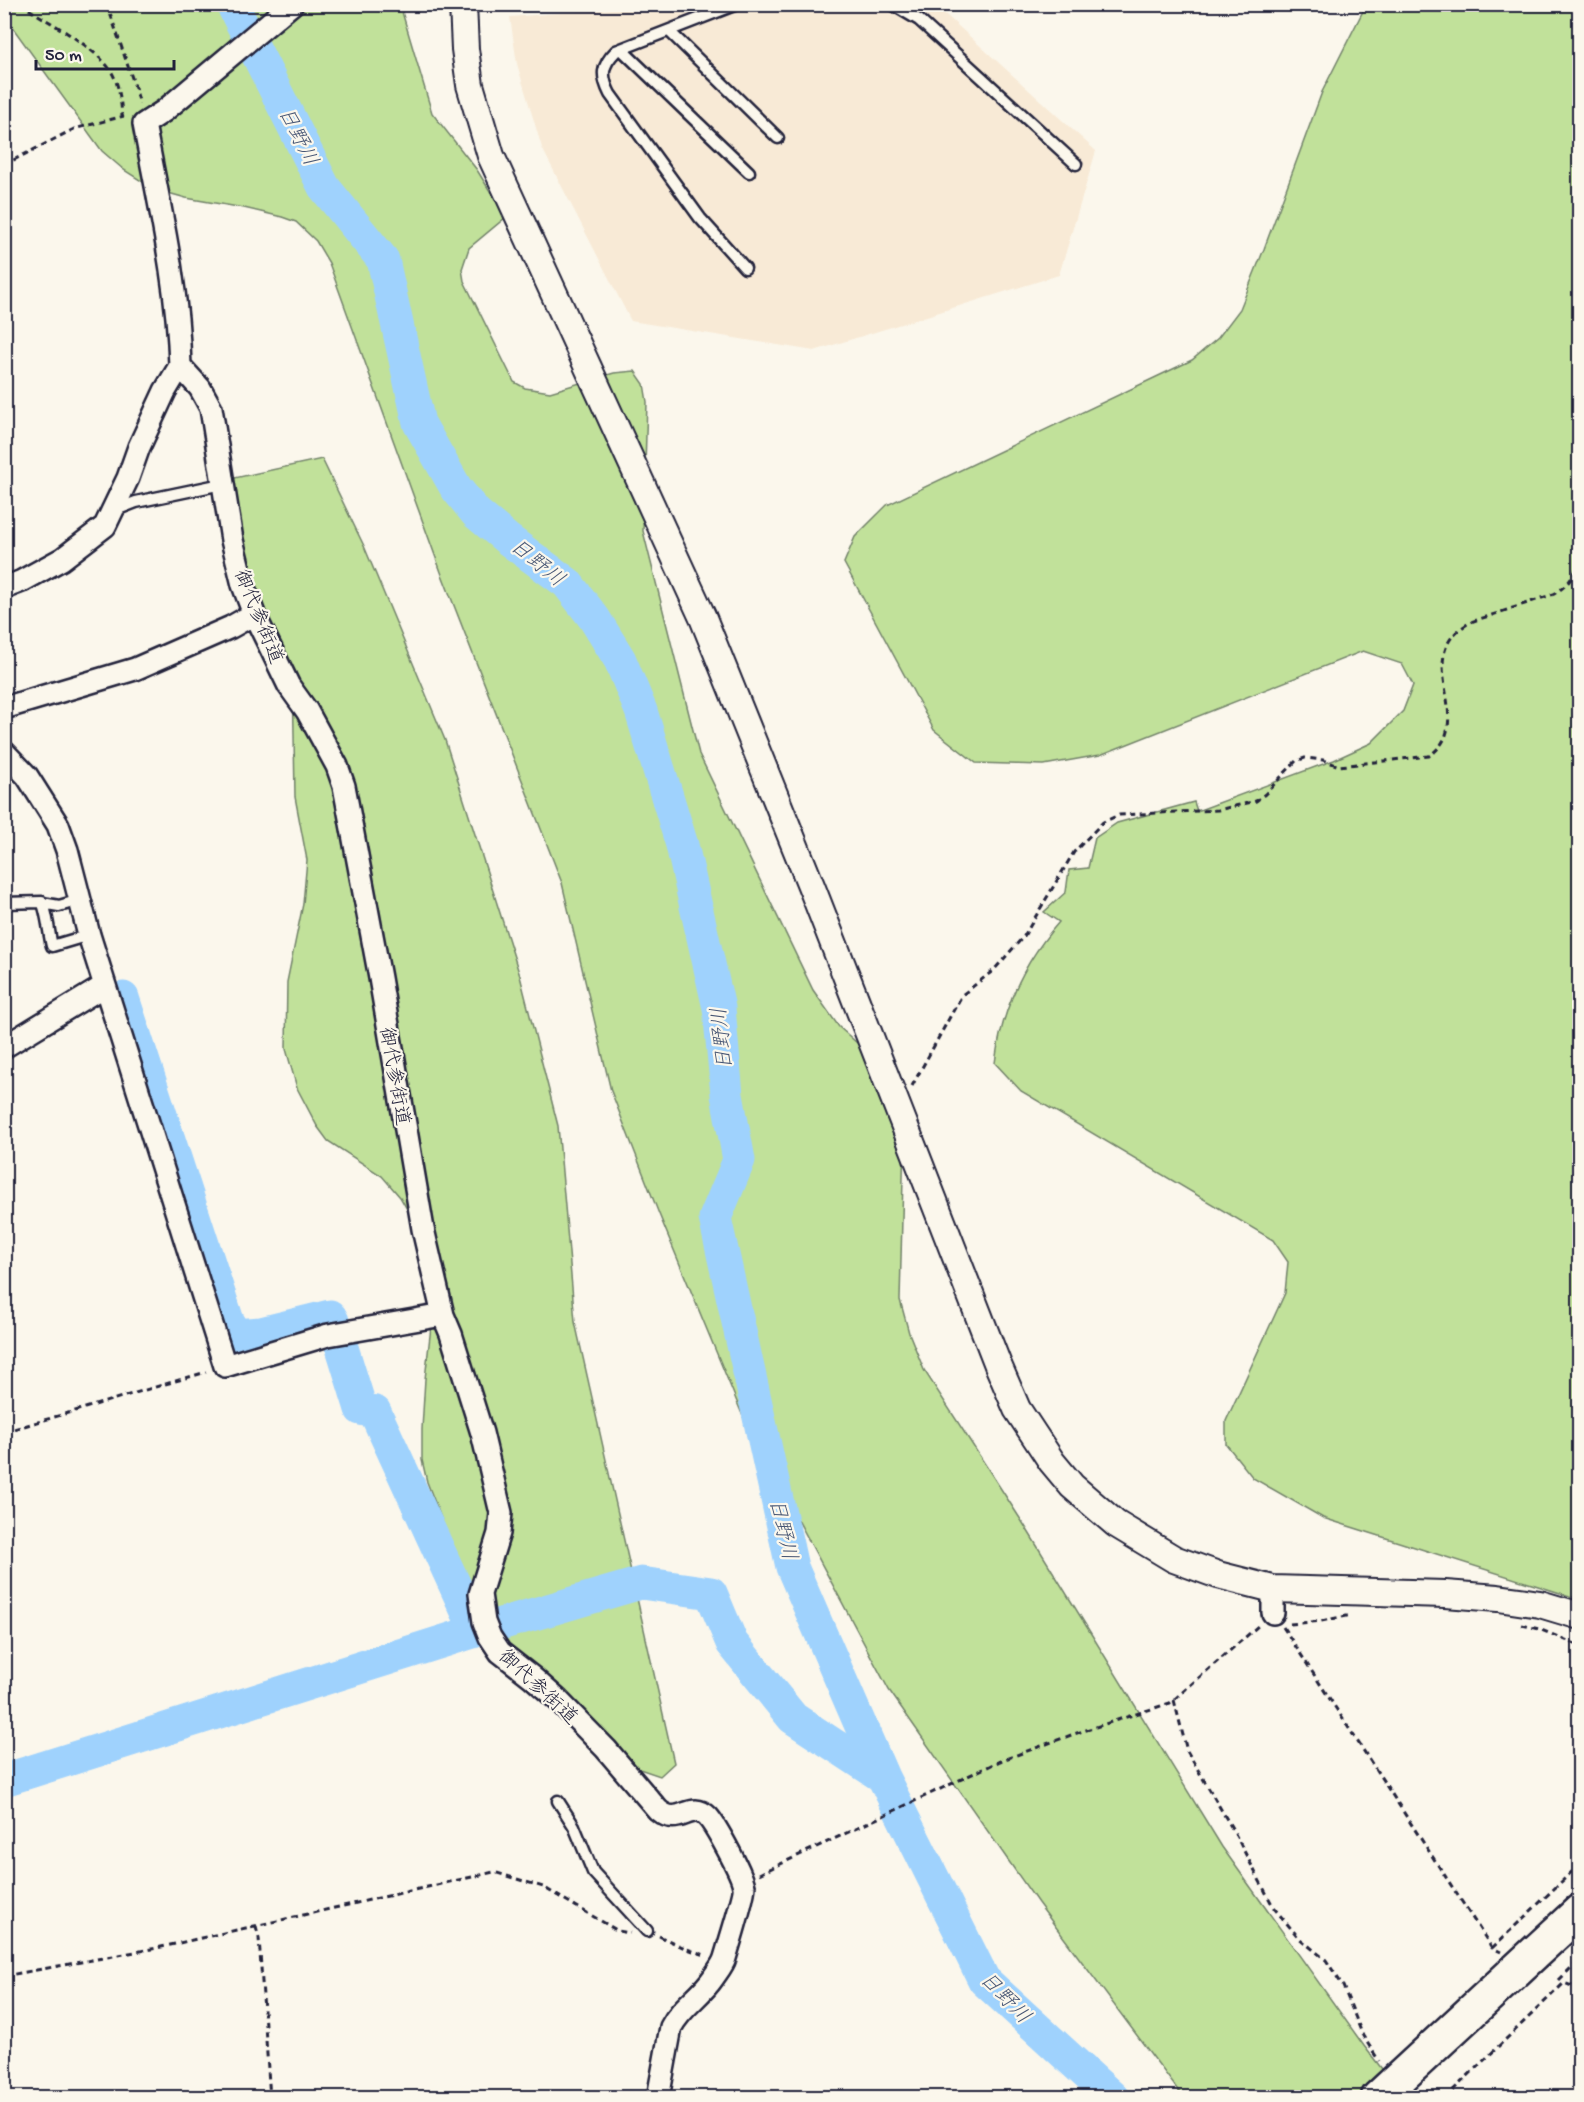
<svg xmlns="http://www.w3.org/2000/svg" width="1584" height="2102" font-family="'Gochi Hand','Klee One',sans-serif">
<rect width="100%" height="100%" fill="#fbf7ec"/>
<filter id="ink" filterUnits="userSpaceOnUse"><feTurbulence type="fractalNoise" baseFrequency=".0167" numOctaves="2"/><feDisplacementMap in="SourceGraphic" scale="12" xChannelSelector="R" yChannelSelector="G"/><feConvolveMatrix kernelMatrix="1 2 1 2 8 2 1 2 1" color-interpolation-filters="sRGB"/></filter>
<g filter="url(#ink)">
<path fill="#f8ead6" d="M673 4 935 5 1096 151 1059 275 814 351 631 321 542 148 517 64 510 17Z"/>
<path fill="#c1e19a" stroke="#72826a" stroke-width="1.5" d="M4 5H400L432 113 477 170 506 217 469 248 462 269 464 281 514 382 525 388 550 392 614 373 635 371 644 384 647 402 643 531 699 754 813 990 839 1027 865 1050 904 1136 900 1300 909 1333 924 1370 1023 1523 1222 1847 1364 2046 1404 2097H1183L1038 1903 889 1690 744 1419 659 1214 611 1091 562 883 441 572 329 263 316 241 296 222 282 217 244 208 186 198 154 189 124 170 102 151 5 17Z
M1366 5H1579V1599L1323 1518 1253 1478 1226 1444V1421L1285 1293 1288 1262 1273 1240 1021 1091 995 1063C1002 1008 1023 963 1059 922L1044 912 1066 892 1069 870 1088 868 1095 838 1117 823 1194 802 1197 811 1334 760 1371 743 1403 711 1413 685 1402 664 1363 651 1100 755 1044 765 976 763 934 730 844 563 855 537 887 505 1192 360 1218 338 1240 309 1264 249 1322 92Z
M322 459 364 546 445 740 520 976 558 1126 575 1322 674 1763 660 1776 625 1764 529 1670 479 1616 427 1482 422 1460V1429L425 1379 434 1301 413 1220 400 1197 382 1176 328 1141 317 1126 297 1088 286 1049 287 982 303 904 307 860 295 797 293 671 256 601 231 498 230 479Z"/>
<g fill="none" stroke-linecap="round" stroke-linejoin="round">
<path stroke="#9fd2fd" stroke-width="33" d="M232 4 324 187 383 260 419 423 456 488 476 513 506 538 567 583 594 618 620 660 641 711 682 845 719 1008 727 1095 739 1160 715 1218 792 1567 883 1777 984 1980 1113 2098
M123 998 228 1321 237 1335 261 1333 330 1316 333 1321
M339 1338 361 1409 375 1412 476 1631
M4 1780 476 1631 641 1583 711 1593 732 1643 793 1718 883 1777"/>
<g stroke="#22223b" stroke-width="15">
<path id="service" d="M737 4 616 51C601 66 601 76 610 94L700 218 745 268
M892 4 919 20 1076 164
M669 31 778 138
M621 49 749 172
M113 511 136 502 222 484
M4 903 42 902C47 910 49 935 52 946L89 935
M42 903 59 906 80 900
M558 1801 574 1826 593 1872 647 1931"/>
</g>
<g stroke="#22223b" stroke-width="26">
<path id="minor" d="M292 4 164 111 144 124C159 204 178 284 180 366L200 388 211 408 232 540 243 585 254 614 289 686 307 711 337 766 344 786 380 978 423 1229 443 1315 451 1334 482 1433 501 1513 499 1533 480 1594 484 1622 490 1637 500 1652 532 1677 558 1700 606 1749 658 1810C680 1829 690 1799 708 1817 716 1826 743 1875 744 1887 745 1893 728 1948 725 1958 723 1965 717 1972 713 1978 701 1996 681 2007 671 2027L658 2098
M4 588 22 581 62 559 105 526 128 478 139 447 165 391 180 366
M4 708 135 669 231 627 254 614
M4 752 27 776 58 825 67 850 89 935 225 1366 328 1335 443 1315
M4 1047 104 986
M1273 1589V1613"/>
</g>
<g stroke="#22223b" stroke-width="30">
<path id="tertiary" d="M463 4 465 49 470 85 491 156 703 618 812 888 998 1365 1017 1409 1052 1462 1072 1486 1116 1524 1174 1559 1218 1575 1273 1589 1445 1594 1498 1598 1540 1604 1580 1616"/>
</g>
<g stroke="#22223b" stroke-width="38">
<path id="trunk" d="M1378 2098 1580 1911"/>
</g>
<path stroke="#22223b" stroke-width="3" stroke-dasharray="6 4.5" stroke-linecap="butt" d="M20 4C44 19 96 47 111 71 119 84 121 101 122 116
M107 4 134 84 140 104
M4 165 74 129 124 116
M912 1086 962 995 994 970 1024 936 1074 852 1103 822 1119 815 1218 810 1256 801 1265 794 1296 761 1305 758 1323 760 1339 766 1429 756C1479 722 1411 658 1466 625 1473 620 1484 618 1492 615 1513 608 1533 601 1554 594 1570 584 1576 574 1580 556
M4 1432 206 1372
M1290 1624 1321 1621 1352 1615
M1522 1625 1539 1629 1580 1646
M1283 1627 1492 1948 1501 1952
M1174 1700 1187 1751 1233 1830 1274 1908 1299 1938 1326 1960 1343 1986 1363 2036 1379 2061
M759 1874 1000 1761 1074 1734 1170 1703 1258 1626
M256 1926 259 1938 270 2098
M659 1936 687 1949 705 1955
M1492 1948 1580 1864
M4 1976 157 1948 494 1872 543 1887 618 1931 630 1933
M1559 1980 1580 1959
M1445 2098 1564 1983 1580 1989"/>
<use href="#service" stroke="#fbf7ec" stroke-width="10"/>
<use href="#minor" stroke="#fbf7ec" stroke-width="21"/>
<use href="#tertiary" stroke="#fbf7ec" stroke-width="26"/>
<use href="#trunk" stroke="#fbf7ec" stroke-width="33"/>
</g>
</g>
<g text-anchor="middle" stroke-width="4.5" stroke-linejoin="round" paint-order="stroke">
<g font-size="20" fill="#22223b" stroke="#fbf7ec">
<text transform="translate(260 616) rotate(68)" y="7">御代参街道</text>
<text transform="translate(396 1076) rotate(80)" y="7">御代参街道</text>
<text transform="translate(539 1686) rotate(43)" y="7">御代参街道</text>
</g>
<g font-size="21" font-style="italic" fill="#485775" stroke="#fbf7ec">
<text transform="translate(299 136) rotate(63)" y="7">日野川</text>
<text transform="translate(538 562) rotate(39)" y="7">日野川</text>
<text transform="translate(721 1039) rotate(-96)" y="7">日野川</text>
<text transform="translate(784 1529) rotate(77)" y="7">日野川</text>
<text transform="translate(1006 1997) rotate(46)" y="7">日野川</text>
</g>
</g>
<rect width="1584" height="2102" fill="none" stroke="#fbf7ec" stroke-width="24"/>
<rect x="12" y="12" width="1560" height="2078" fill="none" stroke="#22223b" stroke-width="2" filter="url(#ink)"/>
<path d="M36 60v9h138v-9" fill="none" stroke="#22223b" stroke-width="3"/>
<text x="45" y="60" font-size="18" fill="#22223b" stroke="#fbf7ec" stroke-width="4.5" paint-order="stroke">50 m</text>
</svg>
